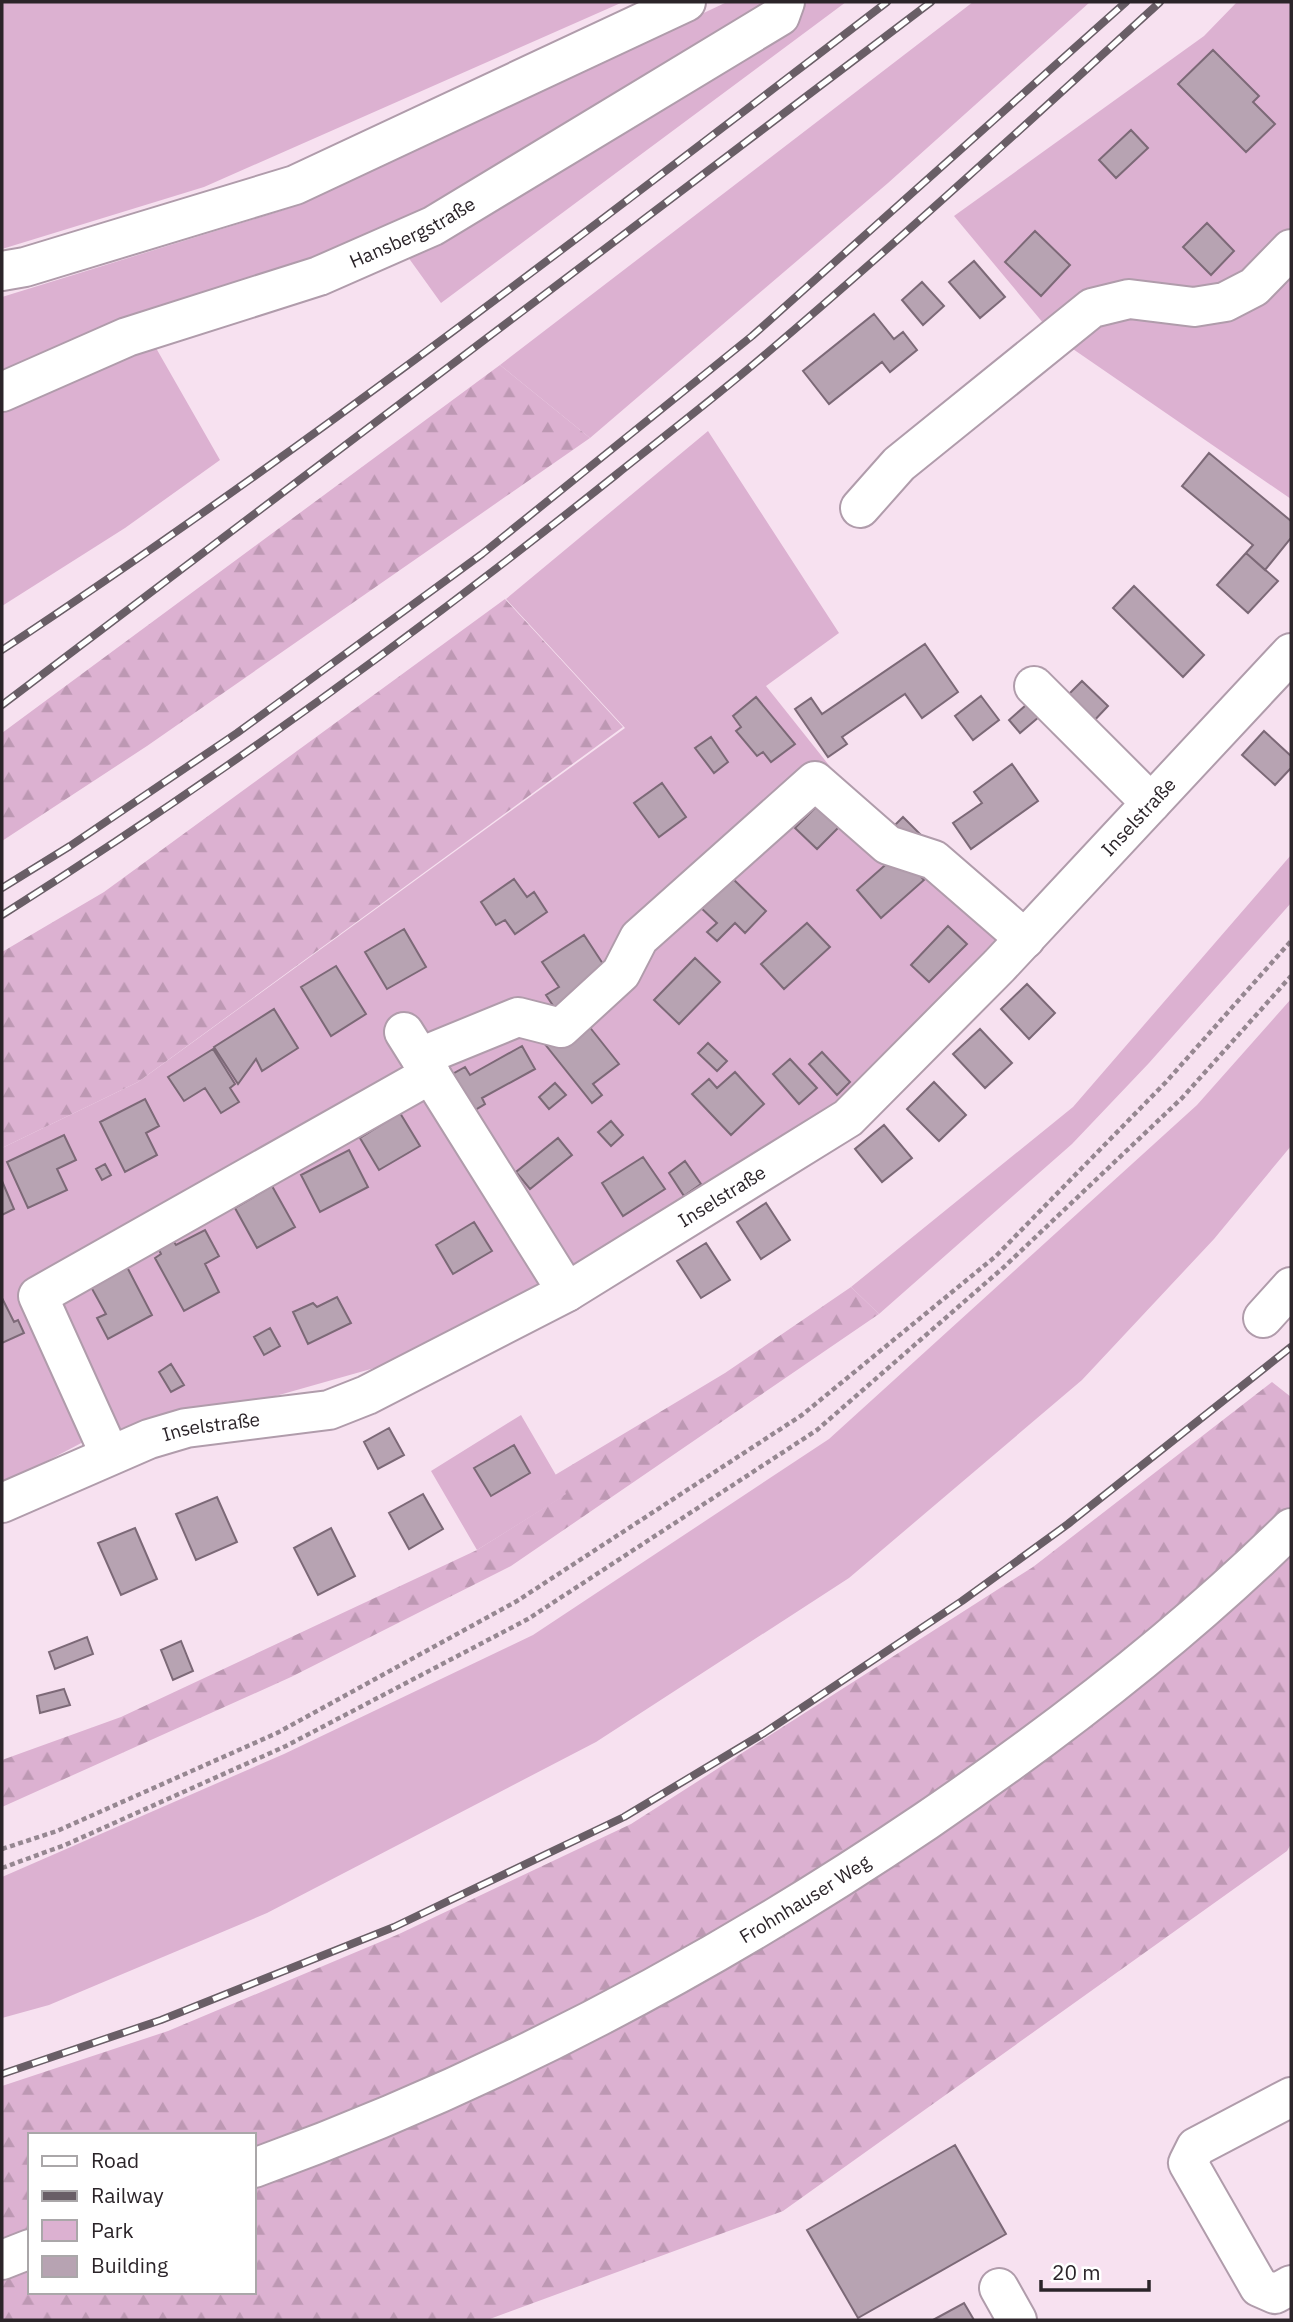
<svg xmlns="http://www.w3.org/2000/svg" width="1293" height="2322" font-family="'IBM Plex Sans',sans-serif">
<defs>
<pattern id="forest-firs" width="22" height="20" patternUnits="userSpaceOnUse" patternTransform="scale(1.75)"><rect width="22" height="20" fill="#dcb1d1"/><path d="M5 1l3.5 6h-7zM16 11l3.5 6h-7z" fill="#bd98b3"/></pattern>
</defs>
<rect width="100%" height="100%" fill="#f7e1f0"/>
<path fill="#dcb1d1" d="M2 2H623L204 187 2 249Z
M727 2H846L441 303 390 232 2 374V297L290 208Z
M973 2H1090L888 183 590 438 500 365Z
M1237 2H1291V499L1054 336 954 216 1204 36Z
M152 341 220 460 125 528 2 606V411Z
M708 431 839 633 766 686 859 803 1008 926 833 1115 573 1267 385 1365 265 1399 102 1432 2 1485V1148L138 1082 625 728 506 599Z
M1291 855V903L1149 1063 1072 1144 879 1314 851 1287 1073 1107Z
M1291 999V1146L1214 1239 1082 1380 849 1578 596 1742 267 1913 49 2005 2 2018V1877L284 1754 533 1635 829 1439 1197 1105Z
M521 1415 567 1494 477 1550 431 1471Z"/>
<path fill="url(#forest-firs)" fill-rule="evenodd" d="M500 365 590 438 147 746 2 841V733Z
M505 599 623 727 138 1082 2 1148V952L104 892Z
M851 1287 879 1314 511 1566 291 1677 2 1807V1760L121 1717 477 1550 566 1494 555 1475 725 1373Z
M1272 1382 1291 1397V1844L1287 1851 783 2211 487 2320H2V2086L168 2031 399 1934 631 1824 1033 1567ZM30 2135H254V2292H30Z"/>
<path fill="#b7a3b2" stroke="#7c6977" stroke-width="2" d="M1213 50 1259 96 1253 102 1275 124 1246 152 1178 84Z
M1131 130 1148 148 1116 178 1099 160Z
M1207 223 1234 251 1211 275 1183 247Z
M1035 231 1070 265 1041 296 1005 262Z
M974 261 1005 297 980 318 949 282Z
M922 282 944 306 923 325 902 300Z
M874 314 894 339 903 332 917 350 890 372 882 362 829 404 803 371Z
M1209 453 1291 521V538L1265 570 1246 553 1253 545 1182 486Z
M1246 553 1278 581 1248 613 1217 585Z
M1134 586 1204 655 1183 677 1113 608Z
M925 644 958 692 922 718 905 694 842 737 847 744 828 757 795 709 811 698 822 714Z
M1082 681 1108 706 1090 725 1064 699Z
M981 696 999 720 973 740 955 716Z
M756 697 795 744 771 762 763 752 757 756 736 731 741 727 733 716Z
M1034 698 1046 711 1020 733 1009 720Z
M1264 731 1291 756V768L1275 785 1242 755Z
M711 737 728 762 714 773 695 748Z
M1012 764 1038 801 971 849 953 823 982 803 974 792Z
M662 783 686 817 659 837 634 803Z
M820 803 842 824 817 849 795 828Z
M903 817 921 835 912 845 893 827Z
M900 852 924 880 881 918 857 890Z
M730 876 766 911 745 933 735 923 717 941 707 932 717 923 700 907Z
M514 879 527 897 534 892 547 912 515 934 505 920 496 925 481 902Z
M807 923 830 947 784 989 761 964Z
M948 926 967 944 929 982 911 965Z
M404 929 426 967 387 989 365 952Z
M584 935 609 973 560 1016 546 995 559 987 542 962Z
M695 958 720 982 679 1024 654 1000Z
M336 966 366 1014 331 1036 301 987Z
M1027 984 1055 1013 1029 1039 1001 1009Z
M274 1009 298 1048 262 1071 256 1059 238 1084 214 1047Z
M588 1025 619 1064 593 1084 602 1095 592 1103 544 1043Z
M980 1029 1012 1063 985 1088 953 1054Z
M708 1043 727 1061 717 1071 698 1053Z
M522 1046 535 1069 482 1098 485 1104 470 1113 449 1076 465 1067 470 1075Z
M213 1049 235 1084 230 1088 239 1102 221 1113 205 1088 184 1101 168 1077Z
M822 1052 850 1082 837 1095 809 1064Z
M790 1059 817 1088 799 1104 773 1074Z
M735 1072 764 1104 731 1135 692 1094 709 1079 717 1088Z
M934 1082 966 1115 939 1141 907 1109Z
M555 1083 566 1095 549 1109 539 1097Z
M145 1099 159 1126 146 1133 157 1155 125 1172 100 1122Z
M400 1113 420 1146 379 1170 360 1138Z
M611 1121 623 1135 611 1146 598 1132Z
M884 1125 912 1158 882 1182 855 1149Z
M64 1135 76 1160 57 1169 67 1190 28 1208 7 1162Z
M558 1138 572 1155 530 1189 516 1172Z
M349 1150 368 1187 320 1212 301 1175Z
M643 1157 665 1189 623 1216 602 1183Z
M685 1161 701 1184 684 1196 669 1173Z
M105 1164 111 1175 102 1180 96 1169Z
M2 1181 14 1209 2 1215Z
M272 1186 295 1227 257 1248 235 1208Z
M766 1203 790 1240 761 1259 737 1222Z
M474 1222 492 1251 453 1274 436 1245Z
M205 1230 219 1256 205 1264 219 1292 184 1311 155 1258 161 1254 156 1244 170 1236 176 1245Z
M706 1243 730 1280 701 1298 677 1261Z
M127 1267 152 1315 108 1339 97 1318 106 1314 91 1287Z
M337 1297 351 1323 308 1344 293 1312 313 1303 317 1307Z
M2 1298 14 1322 18 1320 24 1333 2 1343Z
M270 1328 280 1346 264 1355 254 1337Z
M171 1364 184 1385 171 1392 159 1372Z
M389 1428 404 1455 378 1469 364 1442Z
M514 1445 530 1473 491 1496 474 1468Z
M423 1494 443 1529 409 1549 389 1513Z
M217 1497 237 1542 196 1560 176 1514Z
M135 1528 157 1579 121 1595 98 1543Z
M331 1528 355 1576 318 1595 294 1548Z
M87 1637 93 1654 55 1669 49 1652Z
M181 1641 193 1671 173 1680 161 1650Z
M64 1689 70 1705 40 1713 37 1696Z
M955 2145 1006 2234 858 2318 807 2230Z
M964 2303 974 2320H933Z"/>
<g fill="none" stroke-linecap="round" stroke-linejoin="round">
<g stroke="#b09cab" stroke-width="42">
<g id="minor">
<path d="M2 271 25 267 295 185 686 2"/>
<path id="s1" d="M2 392 127 337 319 276 433 226 780 16 785 2"/>
<path d="M860 508 899 464 1092 308 1129 299 1194 307 1225 302 1254 287 1291 249"/>
<path d="M1034 686 1151 803"/>
<path d="M404 1032 567 1292"/>
<path d="M420 1057 518 1017 561 1028 621 973 639 938 815 781 888 845 934 860 1025 939"/>
<path d="M1263 1318 1291 1287"/>
<path d="M110 1455 38 1296 431 1074"/>
<path id="s2" d="M2 1503 149 1439 186 1428 329 1410 367 1395 567 1292 848 1118 999 966 1291 653"/>
<path d="M1291 2097 1196 2147 1188 2163 1259 2287 1275 2294 1291 2285"/>
<path d="M999 2288 1017 2320"/>
</g>
</g>
<g stroke="#b09cab" stroke-width="42">
<g id="major">
<path id="s3" d="M254 2168C493 2082 716 1963 926 1821 1055 1733 1180 1637 1291 1528"/>
<path d="M2 2260 30 2249"/>
</g>
</g>
<path stroke="#968791" stroke-width="4.5" stroke-dasharray="5 3.5" stroke-linecap="butt" d="M2 1849 57 1831 277 1733 517 1601 802 1415 996 1256 1166 1082 1291 941
M2 1868 65 1845 286 1746 528 1619 817 1430 1004 1267 1182 1098 1291 976"/>
<use href="#minor" stroke="#fff" stroke-width="38"/>
<use href="#major" stroke="#fff" stroke-width="38"/>
<g stroke="#695e66" stroke-width="8">
<path id="rail" d="M2 650C308 448 596 224 887 2
M2 705 931 2
M2 888 70 846 237 733 482 554 752 336 1126 2
M2 915C216 780 419 632 617 474 667 434 718 395 767 353 901 239 1031 120 1160 2
M2 2074 161 2020 394 1927 624 1817 764 1733 962 1601 1068 1524 1291 1347"/>
</g>
<use href="#rail" stroke="#fff" stroke-width="5" stroke-dasharray="16" stroke-linecap="butt"/>
</g>
<g text-anchor="middle" stroke-width="5" stroke-linejoin="round" paint-order="stroke">
<g font-size="19" fill="#2b2429" stroke="#fff">
<text dy="7" stroke="none"><textPath href="#s1" startOffset="441">Hansbergstraße</textPath></text>
<text dy="7" stroke="none"><textPath href="#s2" startOffset="1358">Inselstraße</textPath></text>
<text dy="7" stroke="none"><textPath href="#s2" startOffset="791">Inselstraße</textPath></text>
<text dy="7" stroke="none"><textPath href="#s2" startOffset="224">Inselstraße</textPath></text>
<text dy="7" stroke="none"><textPath href="#s3" startOffset="614">Frohnhauser Weg</textPath></text>
</g>
</g>
<rect width="1293" height="2322" fill="none" stroke="#2b2429" stroke-width="7"/>
<rect x="28" y="2133" width="228" height="161" fill="#ffffff" stroke="#aaa7a9" stroke-width="2"/>
<rect x="42" y="2156" width="35" height="10" fill="#ffffff" stroke="#aaa7a9" stroke-width="2"/>
<text x="91" y="2168" font-size="21" fill="#2b2429">Road</text>
<rect x="42" y="2191" width="35" height="10" fill="#695e66" stroke="#aaa7a9" stroke-width="2"/>
<text x="91" y="2203" font-size="21" fill="#2b2429">Railway</text>
<rect x="42" y="2220" width="35" height="21" fill="#dcb1d1" stroke="#aaa7a9" stroke-width="2"/>
<text x="91" y="2238" font-size="21" fill="#2b2429">Park</text>
<rect x="42" y="2256" width="35" height="21" fill="#b7a3b2" stroke="#aaa7a9" stroke-width="2"/>
<text x="91" y="2273" font-size="21" fill="#2b2429">Building</text>
<path d="M1041 2280v10h108v-10" fill="none" stroke="#2b2429" stroke-width="3.5"/>
<text x="1052" y="2280" font-size="21" fill="#2b2429" stroke="#ffffff" stroke-width="5" paint-order="stroke">20 m</text>
</svg>
